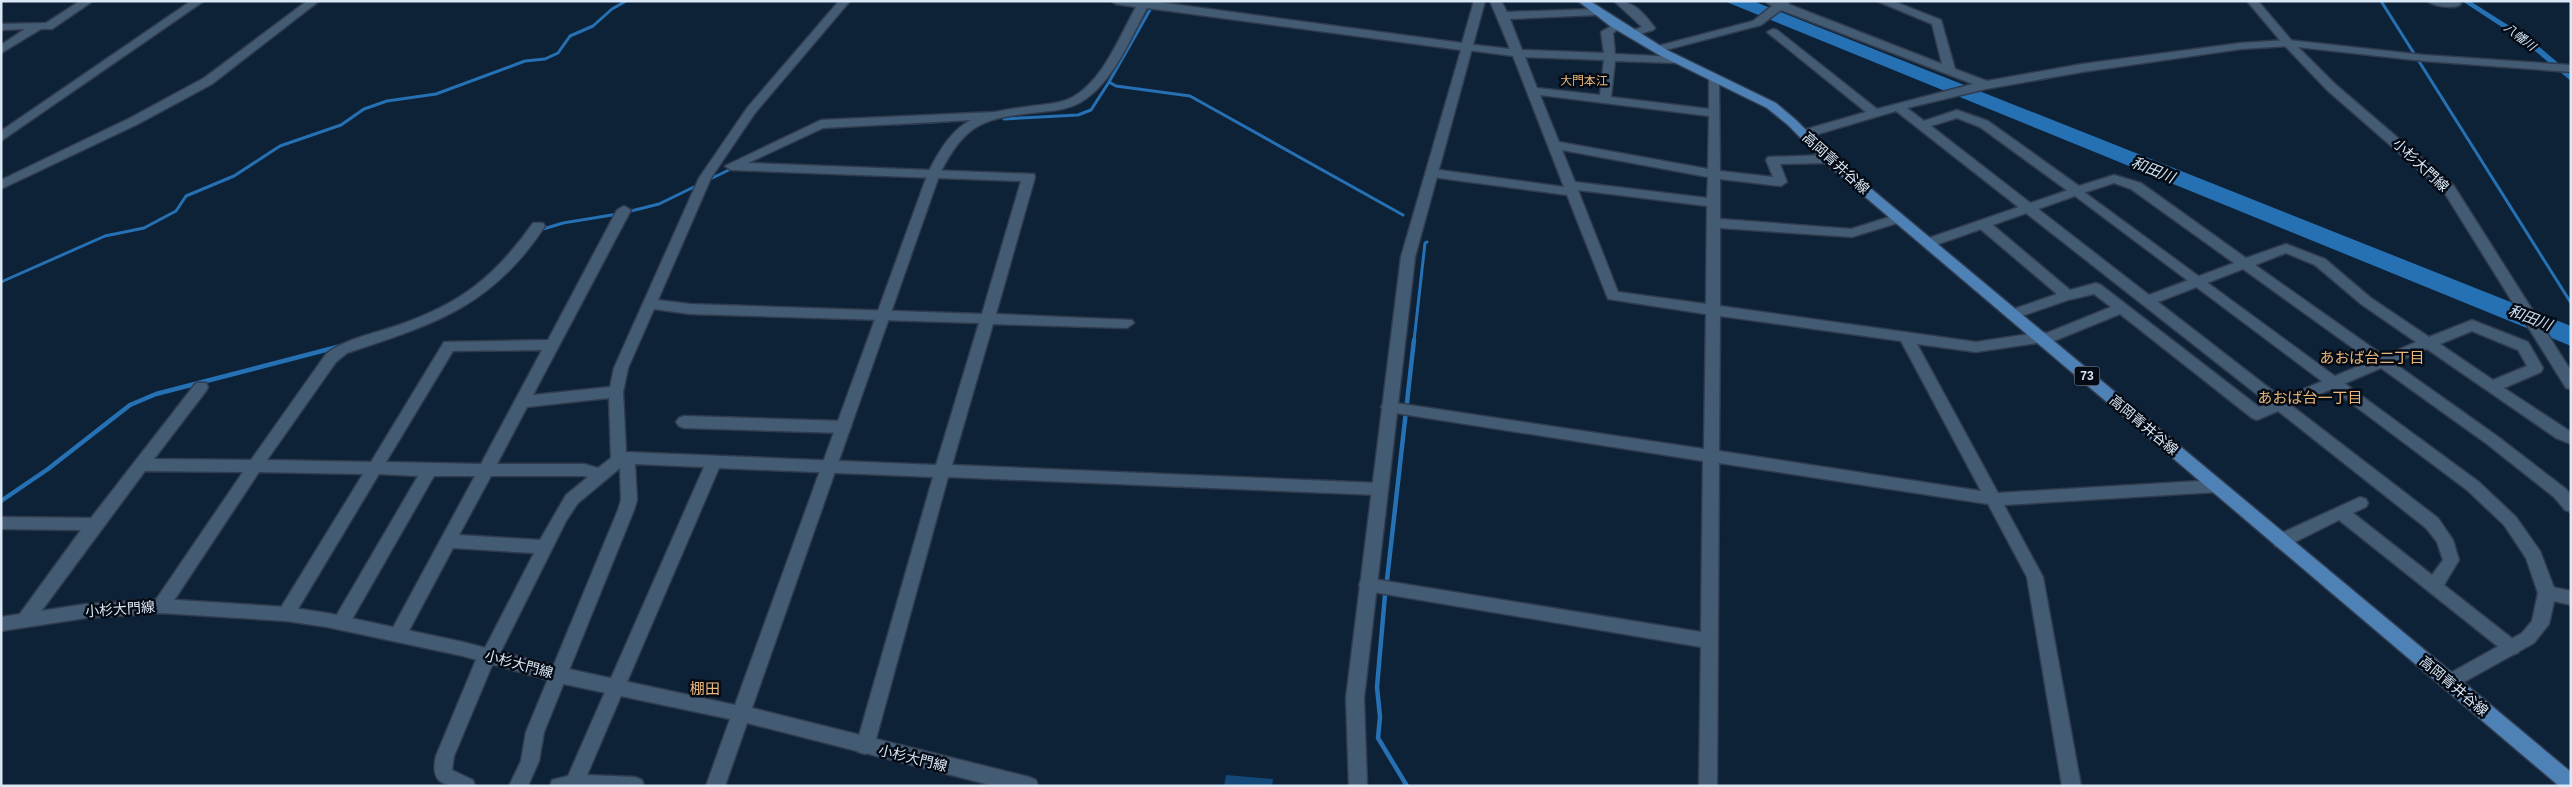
<svg xmlns="http://www.w3.org/2000/svg" width="2572" height="787" font-family="Arial,'Noto Sans JP',sans-serif">
<rect width="100%" height="100%" fill="#0d2237"/>
<path fill="#134979" d="M1226 775 1273 779 1272 786H1224Z"/>
<path fill="#2670b4" d="M1724 1H1753L2571 326V346Z
M2462 1H2470L2530 39 2571 74V81L2523 41Z"/>
<g fill="none" stroke-linecap="round" stroke-linejoin="round">
<path stroke="#2670b4" stroke-width="3" d="M1155 1 1109 82 1116 86 1190 96 1403 215
M2381 1 2571 303
M1 53 23 39
M1004 119 1078 115 1091 110 1109 82
M896 124 949 121
M706 181 733 168
M627 212 659 204 700 184
M540 230 563 223 618 214
M1 282 105 236 144 228 176 211 186 196 234 176 280 146 341 125 364 109 387 101 436 94 525 61 545 59 558 53 570 36 593 26 612 9 626 1
M1414 341 1425 243 1427 242"/>
<path stroke="#2670b4" stroke-width="4.5" d="M1 501 48 469 130 405 156 394 341 346
M1387 580 1414 340
M1385 595 1377 687 1380 717 1378 738 1407 786"/>
<g stroke="#303b4d" stroke-width="3">
<path id="street" d="M80 1H93L52 29H41L1 53V45L25 29 1 30V24L46 23Z
M191 1H204L1 141V131Z
M307 1H319L212 84 138 124 1 189V180L130 118 204 78Z
M839 1H850L755 113 711 178 658 300 690 304 982 314 1021 181 731 170 725 166 821 120 995 112V118L991 119 823 128 748 163 1034 174 1035 177 996 314 1132 320 1134 323 1127 328 993 324 952 465 1379 483 1385 485 1387 489 1385 493 1379 495 948 477 874 746 872 752 865 754 858 752 856 746 933 477 719 468 587 775 635 777 642 780 644 786H550L552 780 568 776 704 467 635 464 637 500 634 510 544 732 539 761 528 786H509L521 761 526 732 618 510 621 500 620 468 578 503 566 521 496 661 493 663 454 756 452 770 473 780 475 786C447 786 429 787 436 756L478 655 481 650 485 648 534 553 453 548 404 640 398 642 392 640 389 635 475 476H434L347 628 341 630 335 628 332 623 418 476 379 474 292 619 286 621 280 619 277 614 280 609 363 474 259 472 167 611 161 613 155 611 152 606 155 601 243 472 145 471 31 625 25 627 19 625 16 620 19 615 81 530 1 529V517L91 518 196 383H206L208 387 206 391 154 459 251 460 326 354C345 339 372 334 396 326 460 304 494 278 533 223H543L545 226C492 307 434 324 347 353L336 362 267 460 371 462 444 342 548 340 617 210 624 206 631 210 533 395 610 387 614 368 699 178 747 108ZM654 309 690 314 979 323 936 465 626 452 623 392 628 368ZM542 350 481 464 386 462 453 351ZM609 398 611 458 598 468 584 464H497L527 407ZM491 476H584L588 477 566 495 540 540 459 535Z
M1490 1H1501L1507 12 1597 9 1603 12 1597 15 1510 19 1522 50 1604 53 1601 32 1616 23 1622 26 1613 33 1615 54 1677 57 1683 60 1677 63 1615 61 1611 97 1709 109V80L1711 77H1719L1720 171 1773 177 1766 160 1768 157 1828 155 1834 159 1828 163 1780 164 1787 182 1781 186 1720 179V219L1851 229 1899 214 1906 218 1904 221 1852 237 1720 228V306L1976 342 2042 332 2047 333 2111 307 2094 294 2068 300 2013 319 2008 317 2006 314 2008 311 2057 294 1978 227 1976 224 1978 221H1988L2070 290 2096 283 2101 285 2259 407 2268 403 1896 111 1808 137H1800L1798 134 1800 131 1866 112 1767 32 1773 29 1777 30 1877 109 1973 84 1781 10 1761 25 1658 52 1652 49 1654 47 1753 21 1772 6 1764 1H1790L1788 4 1942 64 1932 24 1877 1H1893L1941 20 1955 69 1987 81 2082 64 2241 43 2288 40 2424 55 2571 65V72L2424 61 2288 46 2241 49 2082 72 1986 89 1907 108 1924 121 1957 110 1988 121 2079 186 2114 175 2141 183 2246 258 2286 244 2325 259 2371 298 2429 337 2472 320 2528 342 2543 368 2541 372 2504 388 2571 432V444L2556 438 2427 349 2394 363 2497 436 2566 489 2571 495V512L2565 510 2554 497 2487 444 2381 368 2292 406 2438 518 2453 540 2459 560 2444 585 2518 643 2521 648 2518 653 2512 655 2506 653 2339 520 2287 546 2281 548 2275 546 2273 541 2275 536 2360 497 2366 499 2368 503 2366 507 2353 513 2432 575 2443 560 2437 542 2426 528 2278 411 2257 420 2252 418 2120 314 2044 345 2038 343 1976 352 1917 344 1998 493 2217 480 2223 482 2225 486 2223 490 2217 492 2004 505 2043 577 2081 786H2062L2027 577 1988 504 1719 463 1717 786H1699L1701 647 1361 590 1359 585 1361 580 1367 578 1701 632 1703 461 1389 412 1384 411 1381 407 1384 403 1389 402 1704 449 1706 314 1608 299 1567 195 1432 177 1426 173 1432 169 1564 187 1513 56 1467 50 1461 47 1467 44 1510 49ZM1525 57 1604 60 1600 95 1537 88ZM1540 95 1709 116 1708 169 1559 142ZM1957 118 1980 127 2072 194 2077 195 2114 183 2131 189 2234 263 2149 295 1931 126ZM1562 150 1708 177 1707 198 1575 182ZM1578 190 1707 206 1706 304 1618 292ZM2286 253 2315 265 2361 304 2416 342 2384 356 2255 265ZM2243 269 2371 361 2282 398 2158 302ZM1720 316 1901 341 1981 491 1719 451ZM2472 331 2518 350 2527 366 2493 380 2440 344Z
M1614 1C1634 1 1643 12 1655 28L1653 30 1631 37 1627 36V32L1642 27Z
M2427 1H2457L2461 4C2454 10 2434 6 2427 1Z
M684 416 843 421 848 423 851 427 848 431 843 433 684 428 679 426 676 422 679 418Z
M2547 586 2571 591V605L2541 598 2538 593 2541 588Z"/>
</g>
<g stroke="#303b4d" stroke-width="3">
<path id="secondary" d="M1111 1H1150L1462 43 1474 1H1485L1415 257 1364 698 1367 786H1349L1346 698 1401 257 1461 50 1147 8C1130 39 1113 83 1081 102 1069 109 1055 111 1041 112 985 118 967 121 940 173L752 708 1029 777 1036 780 1038 786H994L747 723 725 786H706L730 719 559 683 463 656 327 627 286 621 161 613 86 618 1 631V617L86 604 161 599 286 607 327 613 463 642 559 667 735 705 928 173C956 117 973 114 1032 106 1046 104 1060 104 1073 97 1104 79 1119 37 1136 7L1116 4Z
M2247 1H2258L2292 41 2335 84 2454 186 2571 371V389L2566 388 2444 192 2327 90 2284 45Z
M2077 187 2479 482 2516 517 2540 551 2556 593 2549 624 2534 643 2455 687 2449 690 2443 687 2440 682 2443 677 2522 633 2532 621 2538 593 2526 558 2504 525 2467 490 2075 196 1933 246 1928 247 1921 243 1923 240Z"/>
</g>
<g stroke="#303b4d" stroke-width="3">
<path id="primary" d="M1578 1H1590L1667 50 1776 103 1796 120 1832 156 2571 772V786H2559L1824 162 1788 125 1767 108 1659 55 1610 26Z"/>
</g>
<use href="#street" fill="#445b74" fill-rule="evenodd"/>
<use href="#secondary" fill="#445b74" fill-rule="evenodd"/>
<use href="#primary" fill="#4e81b5" fill-rule="evenodd"/>
</g>
<g text-anchor="middle" stroke-width="5" stroke-linejoin="round" paint-order="stroke">
<g font-size="12" font-style="italic" fill="#cfe0f3" stroke="#040b15">
<text transform="translate(2520 37) rotate(38)" y="4">八幡川</text>
</g>
<g font-size="12" fill="#edb77a" stroke="#040b15">
<text x="1584" y="85">大門本江</text>
</g>
<rect fill="#040b15" stroke="#9aa5b2" stroke-width="1" x="2074.5" y="366.5" width="25" height="19" rx="4"/>
<g font-size="12" font-weight="bold" fill="#dae7f5">
<text x="2087" y="380">73</text>
</g>
<g font-size="14" fill="#dae7f5" stroke="#040b15">
<text transform="translate(1836 163) rotate(42)" y="5">高岡青井谷線</text>
<text transform="translate(2421 165) rotate(43)" y="5">小杉大門線</text>
<text transform="translate(2144 425) rotate(40)" y="5">高岡青井谷線</text>
<text transform="translate(120 609) rotate(-4)" y="5">小杉大門線</text>
<text transform="translate(519 664) rotate(15)" y="5">小杉大門線</text>
<text transform="translate(2454 686) rotate(40)" y="5">高岡青井谷線</text>
<text transform="translate(913 758) rotate(14)" y="5">小杉大門線</text>
</g>
<g font-size="15" font-style="italic" fill="#cfe0f3" stroke="#040b15">
<text transform="translate(2153 170) rotate(22)" y="5">和田川</text>
<text transform="translate(2530 318) rotate(21)" y="5">和田川</text>
</g>
<g font-size="15" fill="#edb77a" stroke="#040b15">
<text x="2372" y="363">あおば台二丁目</text>
<text x="2310" y="403">あおば台一丁目</text>
<text x="705" y="694">棚田</text>
</g>
</g>
<rect width="2572" height="787" fill="none" stroke="#dae7f5" stroke-width="5"/>
</svg>
